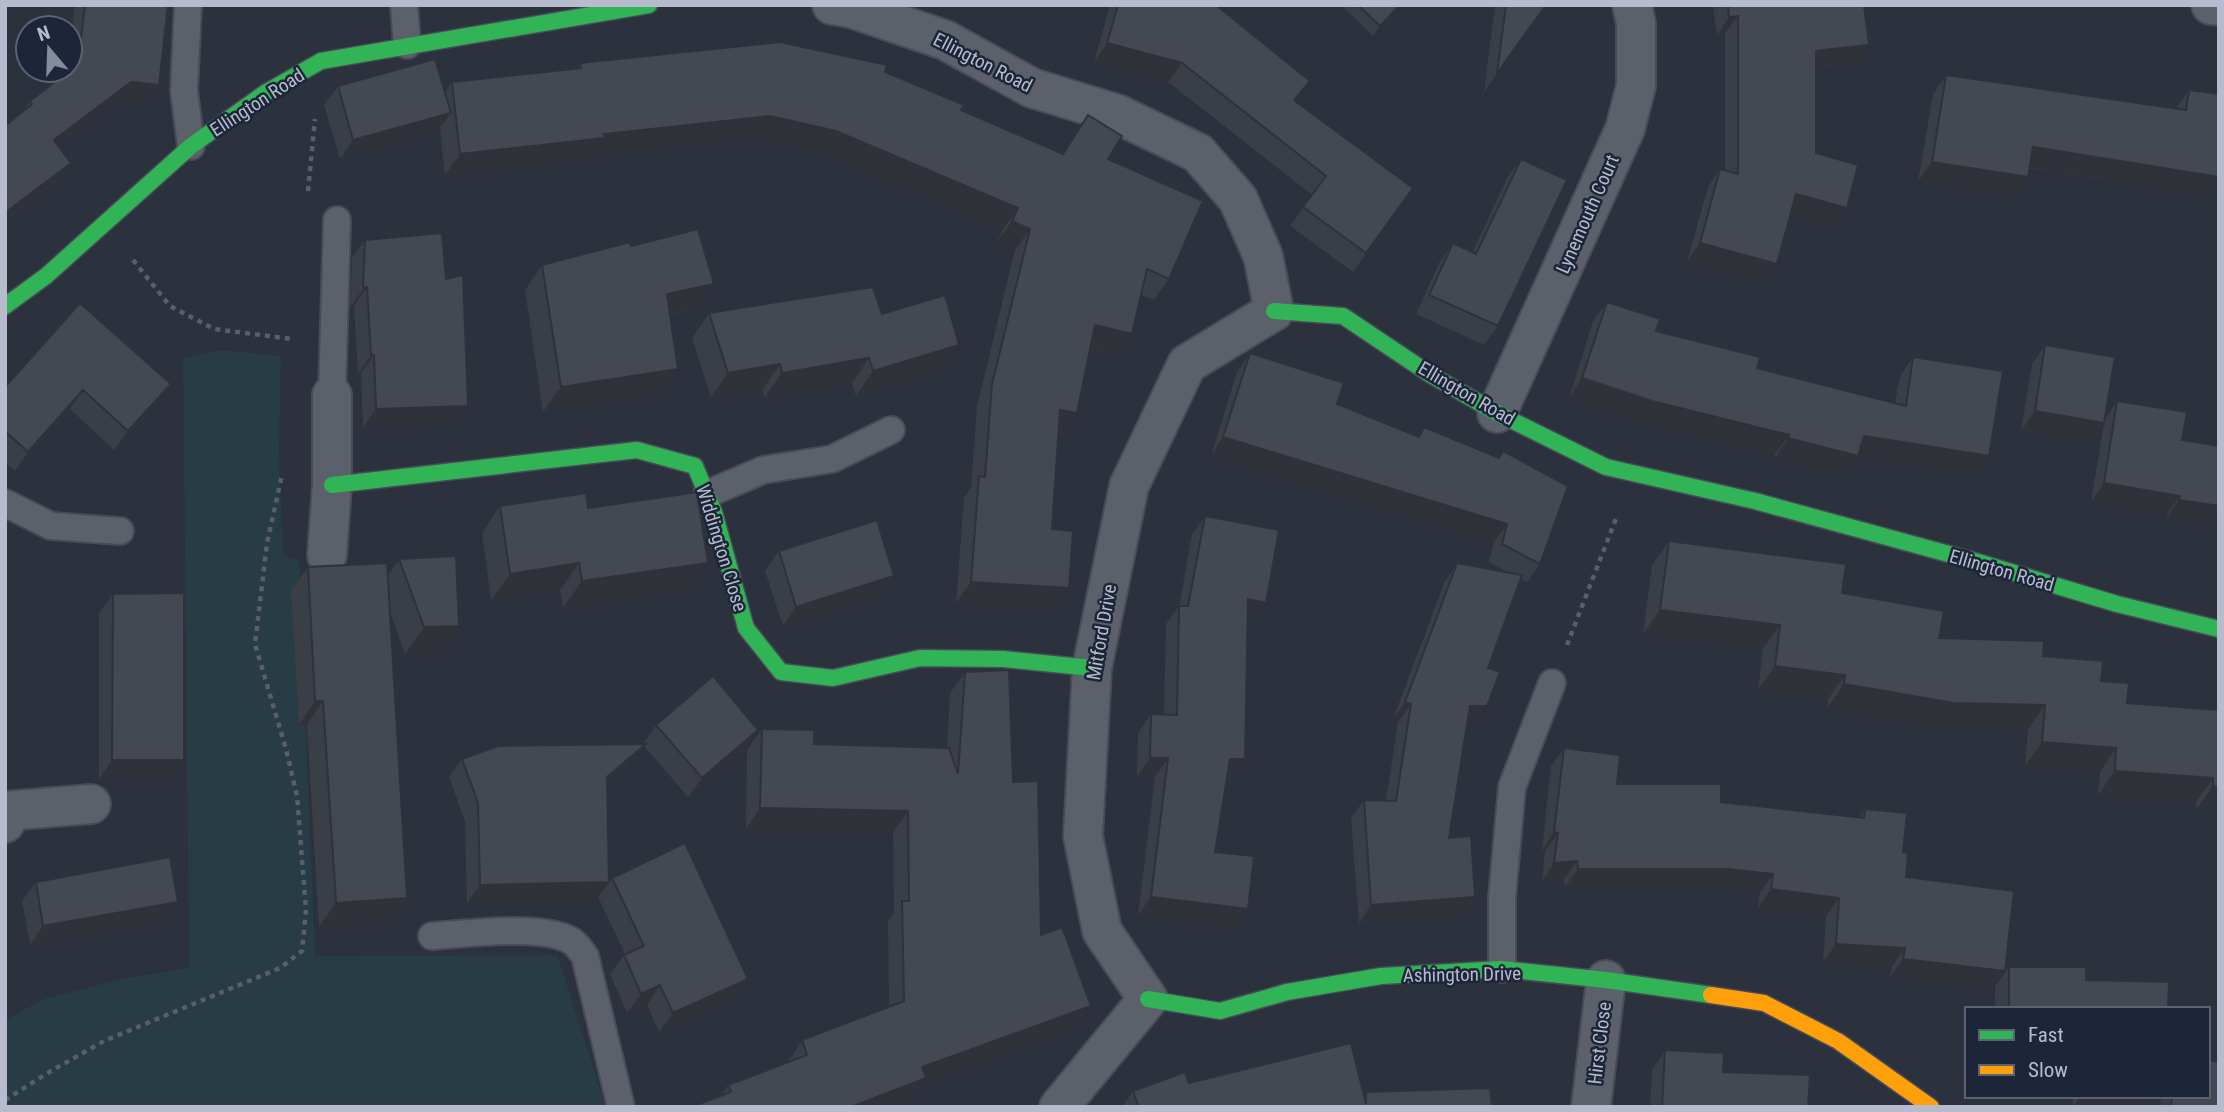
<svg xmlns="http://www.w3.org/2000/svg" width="2224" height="1112" font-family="'Roboto Condensed',sans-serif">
<rect width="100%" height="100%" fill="#2b313d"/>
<path fill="#273c44" d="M221 350 281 356 279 452 283 556 299 560 315 956 557 955 606 1107H5V1020L44 999 125 978 189 968 183 358Z"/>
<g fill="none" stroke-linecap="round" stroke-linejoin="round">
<g stroke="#484c56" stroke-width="30">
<path id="lane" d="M188 5 184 90 191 146
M404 5 407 45
M332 395 337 220
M707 494 763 470 832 459 891 430
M5 503 51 526 120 531
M432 936C468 934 538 924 570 940 576 943 581 951 585 956L621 1107
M1502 969V898L1512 787 1552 683"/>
</g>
<g stroke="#484c56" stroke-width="42">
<path id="street" d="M832 5 851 8 945 40 1032 88 1117 114 1198 153 1238 199 1263 256 1274 311 1187 364 1129 486 1092 668 1083 836 1102 931 1148 999 1059 1107
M2211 5 2219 6
M1497 413 1625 129 1636 86V23L1632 5
M327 555 332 485V395
M5 823 6 811 91 804
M1591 1107 1606 980"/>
</g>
<g stroke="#484c56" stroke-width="19">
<path id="fast" d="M5 306 46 276 191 146 265 93 321 61 649 5
M1274 311 1343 316 1431 375 1497 413 1606 467 1755 501 1978 562 2117 604 2219 629
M332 485 637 450 695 466 714 512 746 628 781 672 833 678 920 658 1003 659 1092 668
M1148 999 1220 1011 1287 992 1381 976 1502 969 1606 980 1711 995"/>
</g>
<g stroke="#484c56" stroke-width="19">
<path id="slow" d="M1711 995 1764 1003 1838 1041 1931 1107"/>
</g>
<path stroke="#5a5e67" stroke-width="4.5" stroke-dasharray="5 5" stroke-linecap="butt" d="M308 191 315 119
M133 260 170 306 214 329 292 339
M1567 645 1617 516
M5 1100 51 1071 104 1041 280 968 302 951 306 910 297 796 286 749 255 644 267 543 282 475"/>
<use href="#lane" stroke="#5c606a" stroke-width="26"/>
<use href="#street" stroke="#5c606a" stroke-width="38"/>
<use href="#fast" stroke="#30b455" stroke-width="16"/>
<use href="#slow" stroke="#ff9f0a" stroke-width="16"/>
</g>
<path fill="#3a3e47" d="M35 5H168L159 85 146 103 118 100 58 146 59 180 5 222V126L22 112 30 101 67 73V70H70V43L74 10Z
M1110 5H1216L1295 101 1413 188 1353 272 1290 226 1312 195 1168 82 1094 62Z
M1341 5H1403L1373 36Z
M1495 5H1547L1484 92Z
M1713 5H1808L1869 45 1857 63 1816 68V153L1847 208 1834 226 1791 214 1777 264 1764 282 1687 261 1708 187 1720 169 1725 171V33L1717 35Z
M580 63 885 72 961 110 1062 154 1088 115 1108 159 1169 279 1154 300 1141 295 1117 355 1090 349 1062 435 1058 434 1052 529 1054 609 956 603 964 497 971 488 977 406 1015 250 997 242 1003 229 821 152 755 137 592 155 590 159 445 175 440 128 437 132 340 159 324 105 338 86 445 92 452 82 577 68Z
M1946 75 2176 108 2189 90 2219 94V197L2218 198 2029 168 2014 197 1918 181 1933 94Z
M1521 159 1498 326 1484 345 1416 314 1439 263 1453 243 1472 253 1507 178Z
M365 240 455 424 363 428 361 373 358 374 354 306H351L350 304 352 258Z
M631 246 697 308 670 315 661 394 543 412 525 290 542 265Z
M1607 302 1656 331 1757 368 1895 403 1900 376 1913 357 1976 475 1858 457 1845 475 1775 458V454L1639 421 1569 398 1593 321Z
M80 303 157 404 114 450 70 409 15 471 5 463V387Z
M709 313 882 314 942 370 856 396 852 383 764 398 763 389 711 397 692 338Z
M2045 345 2105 419 2117 401 2182 440 2219 446V526L2166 518 2167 514 2091 502 2104 423 2091 442 2021 431 2032 364Z
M1250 353 1337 404 1417 436 1424 427 1499 458 1503 451 1540 564 1527 582 1520 579 1488 668 1475 724H1467L1449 838 1475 897 1463 915 1359 923 1351 818 1364 800H1386L1398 722 1393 719 1445 581 1457 563 1508 573 1489 562 1494 542 1211 456 1237 372Z
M500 506 588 508 689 589 563 608 560 590 491 600 482 533Z
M1205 516 1266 603 1253 621 1247 620 1245 759 1232 778H1227L1215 852 1235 927 1138 915 1155 777 1137 776 1138 733 1151 714 1164 715 1166 624 1179 606 1192 535Z
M1669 541 1842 593 1939 638 2043 656 2101 681 2127 703 2219 710V812L2196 810V802L2098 795 2100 772 2025 766 2028 729 1937 727 1827 708 1828 699 1758 690 1763 649 1643 634 1652 565Z
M779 551 881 595 783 626 765 571Z
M399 559 459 626 441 653 405 654 390 612 407 898 390 922 319 927 307 724 299 725 291 591 308 567 388 576Z
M113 594 184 760 170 779H99V613Z
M965 672 1013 782 1041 935 1091 1006 1076 1027 923 1083 912 1098 890 1107H691L721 1096 728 1085 788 1062 802 1040 889 1007 888 922 894 912 893 832 746 829 747 750 762 729 814 744 947 747 950 693Z
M656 725 745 749 688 797 644 746 633 762 607 784 596 900 467 903 465 821 449 777 462 759 643 744Z
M1564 748 1617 784 1721 802 1858 818 1865 809 1903 852 1906 877 1992 989 1890 977 1892 966 1823 962 1826 916 1758 908 1760 892 1713 887H1565L1564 880 1542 881 1545 851H1542L1551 766Z
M612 878 734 998 659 1032 647 1005 627 1013 610 974 624 955 625 954 598 897Z
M36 882 164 921 30 945 22 901Z
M2009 967 2086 980 2168 1009H1995V986Z
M1665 1050 1723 1072 1808 1107H1650L1652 1070Z
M1189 1083 1364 1095 1366 1092 1492 1107H1122L1133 1091Z
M2073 1096H2161L2153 1107H2073Z
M2161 1096H2208L2219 1107H2160Z"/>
<path fill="#2f3239" d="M35 5H77L74 10Z
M1400 5H1403L1373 36 1380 26Z
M1738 16 1725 33 1717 35 1729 17Z
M1107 43 1182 63 1168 82 1094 62Z
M1869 45 1857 63 1803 69 1816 51Z
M131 82 159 85 146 103 118 100 42 158 54 140Z
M451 113 437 132 340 159 353 140Z
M770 116 836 131 1018 208 1003 229 821 152 755 137 592 155 590 159 445 175 460 154 604 134Z
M2033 147 2219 177V197L2218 198 2019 166Z
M1932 162 2028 177 2014 197 1918 181Z
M71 163 59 180 5 222V213Z
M1796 194 1847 208 1834 226 1784 212Z
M1012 221 1030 229 1015 250 997 242Z
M1700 243 1777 264 1764 282 1687 261Z
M714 284 697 308 650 319 667 294Z
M367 287 354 306H351L364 288Z
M1095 325 1132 334 1117 355 1080 346Z
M959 345 942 370 856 396 873 371Z
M371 355H374L361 373 358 374Z
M869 358 852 383 764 398 782 373Z
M780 364 763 389 711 397 728 373Z
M678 369 661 394 543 412 561 387Z
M1582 378 1789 435 1775 454 1639 421 1569 398Z
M171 384 157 404 114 450 128 431Z
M83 390 70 409 15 471 28 452Z
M468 406 455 424 363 428 376 409Z
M1060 410 1077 413 1062 435 1045 431Z
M2035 411 2104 423 2091 442 2021 431Z
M1864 436 1989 456 1976 475 1858 457 1845 475 1775 458 1788 438Z
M1223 437 1507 524 1494 542 1211 456Z
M2104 483 2180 496 2167 514 2091 502Z
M2179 500 2219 506V526L2166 518Z
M579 563 560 590 491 600 510 574Z
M708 563 689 589 563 608 582 581Z
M894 576 881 595 783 626 796 607Z
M971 582 1069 588 1054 609 956 603Z
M1248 599 1266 603 1253 621 1235 618Z
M1660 610 1780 625 1763 649 1643 634Z
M459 626 441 653 405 654 424 627Z
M1775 666 1845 675 1828 699 1758 690Z
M1844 684 2045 705 2028 729 1937 727 1827 708Z
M315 701H323L307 724 299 725Z
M1405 702 1411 704 1398 722 1393 719Z
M1470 706H1487L1475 724H1458Z
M758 730 745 749 688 797 702 778Z
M2042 742 2116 748 2100 772 2025 766Z
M646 744 633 762 594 795 607 777Z
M1150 758H1168L1155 777 1137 776Z
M1230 759H1245L1232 778H1217Z
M112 760H184L170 779H99Z
M2115 771 2213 778 2196 802 2098 795Z
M2213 786 2219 787V812L2196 810Z
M760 808 908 811 893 832 746 829Z
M1554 832 1558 833 1545 851H1542Z
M1577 861 1564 880 1542 881 1554 863Z
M1578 869H1726L1773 874 1760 892 1713 887H1565Z
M609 882 596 900 467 903 480 885Z
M1771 889 1839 898 1826 916 1758 908Z
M1151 897 1248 909 1235 927 1138 915Z
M1475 897 1463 915 1359 923 1371 905Z
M407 898 390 922 319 927 336 903Z
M178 902 164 921 30 945 43 926Z
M1836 944 1905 948 1892 966 1823 962Z
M1903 959 2005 971 1992 989 1890 977Z
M748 979 734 998 659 1032 673 1013Z
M660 985 647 1005 627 1013 641 994Z
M1091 1006 1076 1027 923 1083 912 1098 890 1107H851L922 1067Z
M2080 1096H2161L2153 1107H2073Z"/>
<path fill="#434852" stroke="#2f3239" stroke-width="2" d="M85 5H168L159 85 131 82 54 140 71 163 5 213V126L32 104 30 101 78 64Z
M1118 5H1216L1310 81 1294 100 1413 188 1366 253 1303 207 1326 176 1182 63 1107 43Z
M1358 5H1400L1380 26Z
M1506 5H1546L1497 73Z
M1728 5H1864L1869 45 1816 51V153L1858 165 1847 208 1796 194 1777 264 1700 243 1720 169 1738 174V16L1729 17Z
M780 42 887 65 885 72 964 105 961 110 1063 154 1088 115 1122 136 1108 159 1203 201 1169 279 1147 269 1132 334 1095 325 1077 413 1060 410 1052 529 1073 531 1069 588 971 582 979 476 985 477 992 384 1030 229 1012 221 1018 208 836 131 770 116 604 134 605 138 460 154 452 82 581 68 580 63Z
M435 59 451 113 353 140 338 86Z
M1946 75 2186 110 2189 90 2219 94V177L2033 147 2028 177 1932 162Z
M1521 159 1567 180 1498 326 1429 295 1453 243 1476 254Z
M698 229 714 284 667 294 678 369 561 387 542 265 630 242 631 246Z
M442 233 446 279 463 275 468 406 376 409 374 355H371L367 287 364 288 363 285 365 240Z
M873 287 882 314 945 295 959 345 873 371 869 358 782 373 780 364 728 373 709 313Z
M1607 302 1660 319 1656 331 1760 357 1757 368 1906 406 1913 357 2003 371 1989 456 1864 436 1858 456 1788 438 1789 435 1652 401 1582 378Z
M80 303 171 384 128 431 83 390 28 452 5 431V387Z
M2045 345 2115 357 2104 423 2035 411Z
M1250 353 1344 383 1337 404 1419 437 1424 427 1499 458 1503 451 1568 486 1540 564 1502 544 1507 524 1223 437Z
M2117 401 2187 412 2182 440 2219 446V506L2179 500 2180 496 2104 483Z
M697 492 708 563 582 581 579 563 510 574 500 506 586 493 588 508Z
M1205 516 1279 530 1266 603 1248 599 1245 759H1230L1215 852 1254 856 1248 909 1151 897 1168 758H1150L1151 714 1177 715 1179 606H1188Z
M877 520 894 576 796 607 779 551Z
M1669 541 1846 564 1842 593 1944 611 1939 638 2044 641 2043 656 2103 661 2101 681 2129 683 2127 703 2219 710V787L2213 786V778L2115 771 2116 748 2042 742 2045 705 1954 703 1844 684 1845 675 1775 666 1780 625 1660 610Z
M456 556 459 626 424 627 399 559Z
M387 563 407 898 336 903 323 701H315L308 567Z
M1457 563 1522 575 1488 668 1500 672 1487 706H1470L1449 838 1471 836 1475 897 1371 905 1364 800 1396 801 1411 704 1405 702Z
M184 593V760H112L113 594Z
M1009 670 1013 782 1038 781 1041 935 1062 927 1091 1006 922 1067 926 1078 851 1107H691L731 1092 728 1085 807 1055 802 1040 904 1001 902 901H909L908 811 760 808 762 729 814 730V744L949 748 958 774 965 672Z
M713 676 758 730 702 778 656 725Z
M646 744 607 777 609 882 480 885 478 803 462 759 498 746Z
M1564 748 1620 755 1617 784H1721V802L1864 818 1865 809 1907 813 1903 852 1908 853 1906 877 2014 891 2005 971 1903 959 1905 948 1836 944 1839 898 1771 889 1773 874 1726 869H1578L1577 861 1554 863 1558 833 1554 832Z
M685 843 748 979 673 1013 660 985 641 994 624 955 644 946 612 878Z
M170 857 178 902 43 926 36 882Z
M2009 967H2086V980L2169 982 2168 1009H2009Z
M1351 1043 1366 1104V1092L1490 1088 1492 1107H1139L1133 1091 1185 1072 1189 1083Z
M1665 1050 1724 1053 1723 1072 1810 1075 1808 1107H1662Z
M2208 1060 2219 1062V1107H2171L2172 1096H2208Z"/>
<g text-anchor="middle" stroke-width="5" stroke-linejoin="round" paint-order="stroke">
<g font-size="19" fill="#b6bccd" stroke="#1d2639">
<text transform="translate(983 62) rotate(27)" y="7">Ellington Road</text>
<text transform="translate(257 102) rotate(-33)" y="7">Ellington Road</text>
<text transform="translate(1587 214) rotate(-66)" y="7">Lynemouth Court</text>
<text transform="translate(1467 393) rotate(30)" y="7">Ellington Road</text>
<text transform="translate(722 548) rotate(73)" y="7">Widdington Close</text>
<text transform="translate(2002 570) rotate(16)" y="7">Ellington Road</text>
<text transform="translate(1101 632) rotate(-80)" y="7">Mitford Drive</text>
<text transform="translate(1462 974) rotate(-1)" y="7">Ashington Drive</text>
<text transform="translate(1599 1043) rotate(-83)" y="7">Hirst Close</text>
</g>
</g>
<rect width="2224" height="1112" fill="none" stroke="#b6bccd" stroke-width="14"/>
<rect x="1965" y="1007" width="245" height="91" fill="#1d2639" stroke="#5a6274" stroke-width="2"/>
<rect x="1979" y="1030" width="35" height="10" fill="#30b455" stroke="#5a6274" stroke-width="2"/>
<text x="2028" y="1042" font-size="21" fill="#b6bccd">Fast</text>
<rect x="1979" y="1065" width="35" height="10" fill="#ff9f0a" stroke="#5a6274" stroke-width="2"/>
<text x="2028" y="1077" font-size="21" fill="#b6bccd">Slow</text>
<g transform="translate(49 49) rotate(341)"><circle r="33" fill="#1d2639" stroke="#5a6274" stroke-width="2"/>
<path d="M0-5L12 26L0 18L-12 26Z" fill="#858b9b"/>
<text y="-10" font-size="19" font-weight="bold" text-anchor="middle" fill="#b6bccd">N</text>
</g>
</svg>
